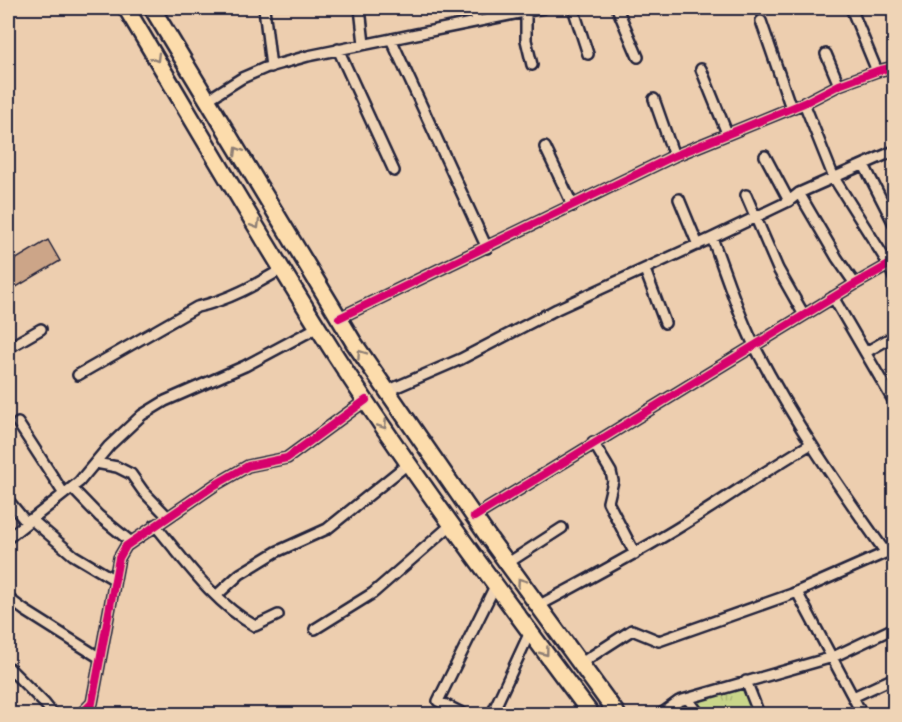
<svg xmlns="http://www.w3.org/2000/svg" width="902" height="722" font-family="Delius,sans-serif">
<defs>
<pattern id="grass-tufts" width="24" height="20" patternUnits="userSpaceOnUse" patternTransform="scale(1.5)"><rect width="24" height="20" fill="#c9d68a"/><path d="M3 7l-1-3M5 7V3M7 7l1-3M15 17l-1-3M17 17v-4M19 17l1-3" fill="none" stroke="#acb778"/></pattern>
</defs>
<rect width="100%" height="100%" fill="#edceaf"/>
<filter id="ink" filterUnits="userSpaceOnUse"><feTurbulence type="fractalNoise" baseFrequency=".0167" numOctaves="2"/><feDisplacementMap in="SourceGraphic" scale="12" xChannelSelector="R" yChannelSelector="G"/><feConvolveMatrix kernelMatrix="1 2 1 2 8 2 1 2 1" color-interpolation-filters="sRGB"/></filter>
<g filter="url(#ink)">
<path fill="url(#grass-tufts)" stroke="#767c62" stroke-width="1.5" d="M743 686 755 714H702L691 700Z"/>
<path fill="#cca588" stroke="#22223b" stroke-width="1.5" d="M48 240 60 261 8 292V264Z"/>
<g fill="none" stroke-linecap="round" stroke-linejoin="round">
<g stroke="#22223b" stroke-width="14">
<path id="minor" d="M264 8 271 67
M360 8 364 44
M473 8 477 21
M526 8V40L532 65
M573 8 588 54
M617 8 638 57
M851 8 877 71
M761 21 791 108
M391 39 487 248
M338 49 394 171
M826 54 839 85
M701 69 727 133
M654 99 674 156
M207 100 242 78 265 68 308 56 544 8
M804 103 834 178 889 265 894 278
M545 147 573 206
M765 156 789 201
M864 165 894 224
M799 193 837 258 855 284
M746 195 778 269 804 315
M679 199 698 245
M712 238C726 274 738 315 756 349 793 421 839 487 886 553
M645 270 665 323
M833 297 894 402
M339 318 674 156 804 103 839 85 877 71 894 67
M8 348 41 329
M866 352 894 336
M78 375 197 307C229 300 255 285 282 269
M387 391 461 359 557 309 712 238 789 201 799 193 894 151
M18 423 64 494
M593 442 611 472 613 481 608 502 635 554
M96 463 117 467 131 474 143 491 168 517
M72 488 99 516 131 542
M8 500 26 522
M474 517 855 284 894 262
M31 519 73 555 115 580
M155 525C185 561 214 603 255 626L278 615
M8 538 79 482 109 446 142 415 165 401 245 366 318 327
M508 563 562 528
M797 592 862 714
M217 595 240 574 276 552 327 529 409 463
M8 598 24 610 100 658
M538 606C588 579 638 553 686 523 728 497 768 469 811 444
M315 629 373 593 451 525
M581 663 632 630 659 641 792 594 894 549
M8 667 45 704 53 714
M746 681 759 714
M853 697 894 678
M688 699 699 714
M81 714 92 703 119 558 126 546 215 485 248 466 287 458 366 400
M464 714 438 701 495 586
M492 714 530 632
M661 714 679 701 833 657 894 628"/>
</g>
<g stroke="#22223b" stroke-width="20">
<path id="primary" d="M126 8C195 123 262 240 334 353 414 477 503 596 591 714
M152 8 354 343 486 534 617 714"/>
</g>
<use href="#minor" stroke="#efd4b6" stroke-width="9"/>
<use href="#primary" stroke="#fcdcac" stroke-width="15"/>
<g stroke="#efd4b6" stroke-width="11">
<path id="cycleway" d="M339 318 674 156 804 103 839 85 877 71 894 67
M474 517 855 284 894 262
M81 714 92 703 119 558 126 546 215 485 248 466 287 458 366 400"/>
</g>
<use href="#cycleway" stroke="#d6006c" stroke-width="8"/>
</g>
<defs><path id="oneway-chevron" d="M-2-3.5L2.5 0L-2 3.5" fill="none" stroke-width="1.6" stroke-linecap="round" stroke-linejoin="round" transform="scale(1.5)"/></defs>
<g stroke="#8f7f74">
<use href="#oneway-chevron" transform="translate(156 58) rotate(59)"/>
<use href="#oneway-chevron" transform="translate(238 151) rotate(-121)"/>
<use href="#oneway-chevron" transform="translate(256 225) rotate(59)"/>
<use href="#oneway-chevron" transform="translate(361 354) rotate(-125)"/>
<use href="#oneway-chevron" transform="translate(383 425) rotate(56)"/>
<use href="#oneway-chevron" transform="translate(521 582) rotate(-125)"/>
<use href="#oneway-chevron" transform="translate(545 652) rotate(53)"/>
</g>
</g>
<rect width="902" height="722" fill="none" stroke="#efd4b6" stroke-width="30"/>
<rect x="15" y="15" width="872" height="692" fill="none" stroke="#22223b" stroke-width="2" filter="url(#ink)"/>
</svg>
